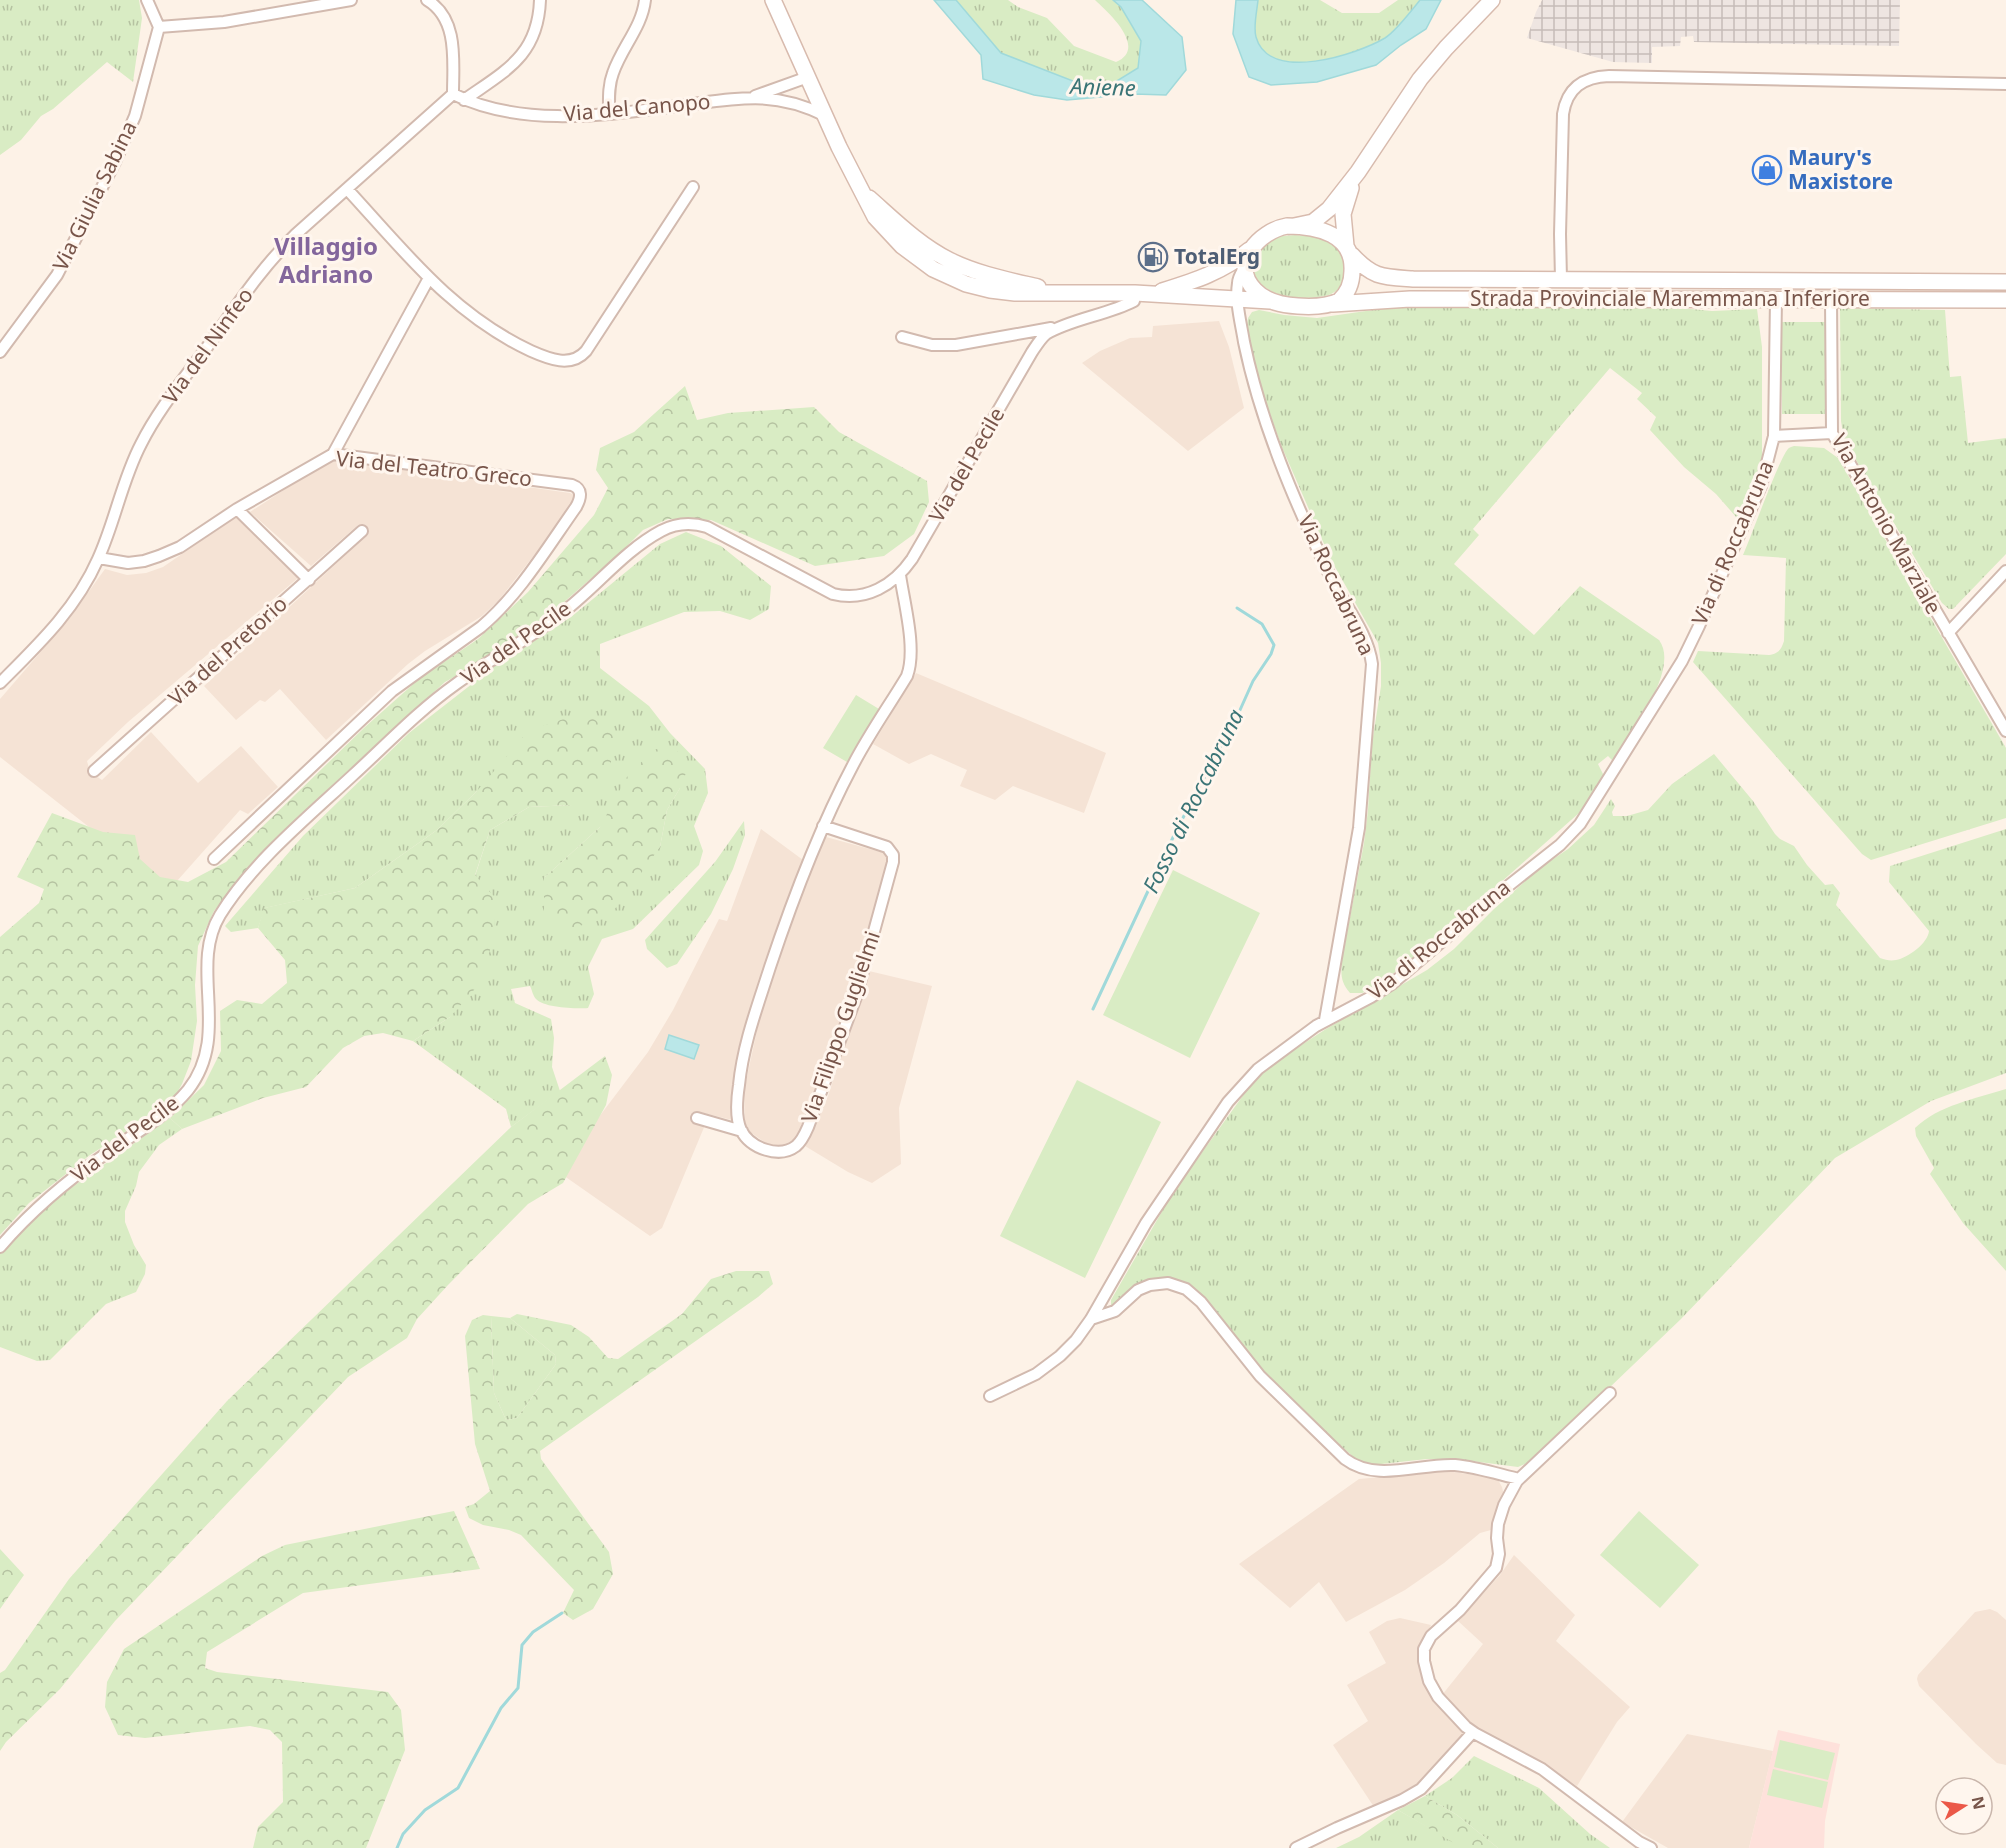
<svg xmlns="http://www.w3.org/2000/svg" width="2006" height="1848" font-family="'Noto Sans',sans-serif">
<defs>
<pattern id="industrial-grid" width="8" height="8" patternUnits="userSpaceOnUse" patternTransform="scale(1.5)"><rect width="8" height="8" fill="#eee5e1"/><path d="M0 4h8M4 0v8" fill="none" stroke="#c6bcb8"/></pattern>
<pattern id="grass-tufts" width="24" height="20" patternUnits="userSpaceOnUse" patternTransform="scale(1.5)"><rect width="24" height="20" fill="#d9ecc4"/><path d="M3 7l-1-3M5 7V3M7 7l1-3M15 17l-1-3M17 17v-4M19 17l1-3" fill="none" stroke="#b5c2a1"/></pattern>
<pattern id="forest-crowns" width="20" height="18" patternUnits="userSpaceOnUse" patternTransform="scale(1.5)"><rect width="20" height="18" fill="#d9ecc4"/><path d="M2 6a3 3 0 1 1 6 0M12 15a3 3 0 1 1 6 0" fill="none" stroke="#b5c2a1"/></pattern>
</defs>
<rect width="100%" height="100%" fill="#fdf2e7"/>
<path fill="#f5e3d5" d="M1219 321 1229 347 1244 408 1188 451 1082 363 1100 351 1130 338 1152 337 1153 326Z
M338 460 570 493 574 495 575 503 499 600 482 616 425 651 408 664 326 740 280 689 265 702 260 700 236 720 204 686 366 536 358 525 311 566 250 512 328 461Z
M236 517 298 578 128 722 87 761 90 772 102 780 151 732 198 783 241 746 278 787 248 814 240 810 169 890 0 757V699L69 619 105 569 127 575 146 573 163 567Z
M916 673 1106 753 1084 813 1013 786 995 800 960 786 967 770 931 754 909 764 873 744Z
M761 829 803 860 742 1040 733 1082V1113L732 1120 696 1111 692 1121 705 1125 662 1228 650 1236 560 1173 577 1146 648 1052 673 1010 719 919 727 921Z
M826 837 888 854 889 866 836 1039 798 1139 784 1147 770 1146 750 1132 745 1123 744 1091 760 1016 779 950 801 889Z
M869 971 932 986 899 1108 901 1164 872 1183 848 1172 805 1146 828 1096Z
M1446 1471 1497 1478 1502 1487 1504 1496 1491 1530 1480 1533 1444 1563 1405 1590 1346 1622 1319 1582 1290 1608 1239 1564 1359 1479Z
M1514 1555 1575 1615 1556 1641 1630 1707 1617 1722 1577 1786 1532 1757 1489 1738 1467 1725 1442 1695 1483 1644 1458 1621 1500 1575Z
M1990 1609 1997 1612 2006 1620V1765L1997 1763 1976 1744 1919 1686 1917 1679 1918 1675 1975 1612Z
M1400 1618 1431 1625 1420 1651 1440 1704 1463 1732V1739L1419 1783 1374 1807 1333 1745 1368 1721 1347 1685 1386 1663 1369 1632 1387 1621Z
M1687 1734 1773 1751 1749 1848H1668L1622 1822Z"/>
<path fill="#fee1db" d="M1778 1730 1840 1744 1825 1821 1824 1848H1749Z"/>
<path fill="url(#industrial-grid)" d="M1542 0H1900L1899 46 1694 42 1693 36 1681 37 1680 46 1652 47V63L1613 62 1527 38 1536 12Z"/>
<path fill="url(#grass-tufts)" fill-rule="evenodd" d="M0 0H139L142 18 133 82 107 62 53 109 41 116 21 140 0 155Z
M956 0H1008L1018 7 1047 18 1074 46 1116 62C1148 48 1109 13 1095 0H1113L1121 7 1141 41 1138 68 1112 84 1078 83 1001 53Z
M1258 0H1320L1342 13H1379L1398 0H1420C1411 10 1397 31 1385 38 1358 54 1269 84 1256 37 1253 27 1257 11 1258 0Z
M1295 235C1308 236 1324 237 1335 245 1348 256 1349 280 1336 291 1331 295 1325 296 1319 297 1305 299 1286 298 1273 292 1246 280 1248 253 1272 239 1279 235 1288 236 1295 235Z
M1394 307 1680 308 1712 311 1757 309 1762 347V456L1759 473 1741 517 1737 518 1716 494 1684 467 1650 430 1656 417 1637 399 1642 393 1610 368 1473 529 1479 535 1454 564 1534 635 1580 586 1659 640C1681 669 1629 736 1613 761L1608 756 1598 764 1604 776 1579 813 1421 953 1372 989 1362 993H1350C1340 982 1341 973 1342 960L1364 843 1368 810 1372 743 1381 686V663L1378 643 1331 560 1281 445 1257 378 1247 325 1248 318 1252 312 1259 310 1284 315 1317 318Z
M1840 308 1945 310 1950 377 1961 376 1968 443 2006 438V554L1953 609H1949L1942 603 1844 440 1841 421Z
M1781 322H1826V414H1782Z
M1794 446 1824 448 1838 458 2006 748V818L1871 860 1862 854 1693 662 1698 651 1769 655C1779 653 1781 650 1784 641L1786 558 1743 555C1750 540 1781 453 1789 448 1790 447 1792 447 1794 446Z
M686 532 721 546 771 586 769 609 750 620 720 611 684 612 600 644V668L649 706 670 733 705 769 708 793 694 826 703 851 699 865 633 929 602 939 588 967 594 994 588 1008C577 1009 544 1008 536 999 533 996 532 990 530 986L511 989 515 1003 551 1019 554 1038 552 1067 560 1091 511 1127 506 1109 413 1041 450 1017 475 876 490 830 529 807 572 805 477 791 437 830 355 888 265 908 258 928 231 932 225 926 303 836 409 733 495 666 571 617 660 544ZM680 788 667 810 660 847 544 878 600 827Z
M1714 754 1753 801 1775 834 1780 839 1794 846 1807 865 1825 885 1833 884 1840 893 1836 905 1880 958C1886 960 1890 961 1896 960 1908 958 1928 943 1929 931L1889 882 1890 866 2006 829V1073L1931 1101 1835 1158 1681 1319 1608 1389 1527 1463 1518 1467 1456 1459H1427L1372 1465 1356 1459 1327 1434 1265 1373 1202 1295 1184 1282 1164 1278 1151 1279 1137 1287 1113 1306 1111 1305V1300L1172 1194 1247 1090 1266 1070 1286 1055 1326 1029 1427 970 1454 949 1494 909 1540 868 1568 849 1594 825 1611 799 1615 806 1612 812 1613 816H1627L1648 810 1672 784Z
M744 821 745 835 733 869 711 914 677 964 667 968 647 949 645 940 715 862Z
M2006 1089V1271L1963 1223 1930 1174 1934 1168 1916 1136 1915 1128C1939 1105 1975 1099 2006 1089Z
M170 1118 182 1129 159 1145 139 1172 136 1186 125 1211V1222L134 1245 146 1265 145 1274 136 1292 106 1304 50 1360 37 1361 0 1347V1254L31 1218 51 1202Z
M491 1316 510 1318 555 1355 556 1364 517 1418 506 1420 494 1393Z
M1474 1756 1539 1788 1590 1834 1610 1848H1498L1457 1815 1425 1796 1452 1778Z
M1398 1810 1454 1842 1460 1848H1336L1359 1837Z"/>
<path fill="url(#forest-crowns)" d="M685 386 697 420 728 413 814 407 839 432 927 481 929 502 914 534 884 556 815 566 711 520 668 519 643 530 618 555 548 616 492 656 445 682 373 748 252 863 214 911 198 946 195 985 197 1021 191 1061 182 1084 172 1102 90 1155 29 1203 0 1235V937L39 903 44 889 17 877 52 813 103 832 135 835 140 859 160 877 188 882 226 862 365 727 419 679 478 639 528 592 594 515 608 488 596 470 600 448 634 432Z
M586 712 615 737 608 779 572 805 529 807 490 830 475 875 496 899 494 936 481 982 450 1017 413 1041 383 1033 364 1036 343 1048 306 1087 263 1098 182 1129 170 1118 204 1085 221 1051 220 1011 237 1000 262 1004 287 983 285 960 258 928 264 908 355 888 437 830 477 791 529 730Z
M655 749 677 751 688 768 680 788 667 810 660 847 609 917 566 930 544 912V878L600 827 628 775Z
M605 1056 612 1075 606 1105 563 1183 528 1204 448 1285 417 1319 407 1338 348 1377 115 1621 60 1689 6 1742 0 1751V1673L5 1670 69 1579 227 1401 511 1127Z
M736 1271H769L773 1284 758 1297 540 1451 541 1459 609 1552 613 1574 593 1609 573 1620 563 1613 574 1590 521 1535 509 1530 483 1525 469 1518 465 1507 474 1504 490 1491 475 1444 465 1336 472 1320 483 1315 491 1316 494 1393 506 1420 517 1418 556 1364 555 1355 510 1318 517 1314 571 1325 589 1337 608 1358 618 1359 682 1314 711 1279Z
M454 1511 480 1569 303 1593 207 1652 205 1668 217 1672 388 1692 401 1710 405 1750 366 1848H253L258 1827 283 1802 282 1742 270 1730 250 1726 145 1738 118 1735 105 1707 107 1682 124 1649 262 1556 285 1545Z
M0 1549 24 1575 0 1609Z
M1425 1796 1457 1815 1498 1848H1458L1452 1842 1398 1810Z"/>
<path fill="#d9ecc4" d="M856 695 879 709 847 762 823 748Z
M1173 870 1260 913 1190 1058 1103 1015Z
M1077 1080 1161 1122 1085 1278 1000 1236Z
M1639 1511 1699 1565 1660 1608 1600 1555Z
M1780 1740 1835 1753 1828 1780 1774 1767Z
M1773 1769 1828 1782 1822 1808 1767 1795Z"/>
<path fill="#bae7e8" stroke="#a0d9da" stroke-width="1.5" d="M934 0H956L1001 53 1078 83 1112 84 1138 68 1141 41 1121 7 1113 0H1142L1182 37 1186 70 1166 95 1134 94 1067 100 1034 95 983 79 981 55Z
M1236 0H1258C1257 11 1253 27 1256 37 1269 84 1358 54 1385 38 1396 31 1412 10 1420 0H1441L1426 29 1401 45 1376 65 1317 82 1271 85 1249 77 1233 34Z
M669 1035 699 1045 694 1059 665 1049Z"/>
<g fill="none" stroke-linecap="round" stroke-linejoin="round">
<path stroke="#a0d9da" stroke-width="3" d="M1093 1009 1176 831 1240 710 1253 681 1271 654 1274 645 1262 624 1237 608
M397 1848 403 1834 425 1810 458 1788 501 1708 518 1688 522 1645 533 1632 562 1613"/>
<g stroke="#d2baaf" stroke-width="14">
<path id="minor" d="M147 0 159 27
M159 27 224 22 351 0
M453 94C522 128 605 115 678 106 735 99 772 89 826 116
M755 96 808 77
M464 100C505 71 538 56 540 0
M609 114C609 100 608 86 613 73 622 47 642 27 645 0
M347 189C405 252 452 314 531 351 549 359 571 368 586 351L693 187
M1245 267C1242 272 1238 277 1238 283 1235 302 1241 323 1244 342 1261 424 1295 503 1331 578 1345 606 1368 633 1372 664L1359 828 1325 1020
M1561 279 1560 234 1563 114C1567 88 1583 77 1609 76L2006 84
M1831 299 1832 433 2006 731
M902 337 932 345H956L1051 328
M0 352 57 275 115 162 135 116 159 27
M1774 436 1832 433
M333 454 429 278
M237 509 309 580
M99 558 128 563 144 561 159 556 180 547 237 509 333 454 572 485C583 489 581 498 576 507 547 548 519 595 481 627L392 691 214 859
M1948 633 2006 571
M0 683C38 645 76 609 98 559 115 522 122 480 141 444 158 410 183 380 205 350 233 311 260 269 295 235L453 94C453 62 459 19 427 0
M94 771 362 531
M823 826 887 847 893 855V862L856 997 808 1127C805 1134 802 1141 796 1146 779 1159 750 1148 741 1130 735 1117 737 1098 739 1085 743 1044 758 1005 770 967 793 898 819 829 853 765 869 734 889 706 907 676 917 649 904 603 900 575
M697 1118 742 1131
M0 1247C31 1211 65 1182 104 1155 133 1134 165 1118 188 1090 232 1034 188 968 220 915 251 864 308 817 352 776 386 745 418 711 456 684 489 660 526 641 558 616 594 590 622 552 661 531 676 523 691 522 707 527L833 594C866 602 894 585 912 559L1032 352C1036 346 1041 338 1046 334 1071 319 1107 315 1134 301L1135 293
M1091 1319 1115 1311 1138 1290 1150 1285 1168 1283 1186 1289 1201 1302 1260 1376 1345 1459C1377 1483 1419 1463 1455 1465 1476 1467 1498 1474 1519 1479
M1610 1393 1517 1481 1504 1505 1498 1524 1497 1538 1499 1554 1496 1568 1460 1610 1431 1636 1424 1649V1661L1429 1681 1438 1697 1466 1727 1476 1734 1542 1769 1639 1842 1651 1848
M990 1396 1036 1374 1060 1356 1076 1340 1091 1319 1146 1223 1228 1102 1258 1069 1316 1026 1371 997 1393 983 1493 898 1560 845 1580 824 1682 661 1699 626 1761 486 1774 436 1776 299
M1296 1848 1337 1828 1402 1800 1421 1789 1473 1732"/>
</g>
<g stroke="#d8bbae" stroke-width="18">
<path id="secondary" d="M773 0 839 147 875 217 902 246 933 269 966 284 990 290 1015 293H1135L1270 301
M869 198C894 220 919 245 949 260 977 274 1008 280 1038 287
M1287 226C1317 226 1354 234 1352 271 1352 283 1348 293 1339 301 1326 307 1312 307 1298 306 1282 305 1266 302 1255 290 1229 264 1259 231 1287 226Z
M1294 226 1313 222 1329 209 1358 172 1420 79 1446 48 1492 0
M1346 246 1343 214 1351 188
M1352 255C1373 278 1383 277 1413 279L2006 282
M1162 291C1194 281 1223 272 1249 250
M1333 304 1410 299 2006 300"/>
</g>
<use href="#minor" stroke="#fff" stroke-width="10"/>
<use href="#secondary" stroke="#fff" stroke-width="15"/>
</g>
<defs>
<g id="shop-ring" transform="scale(1.5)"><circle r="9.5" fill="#fff6ee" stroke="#3f7fe0" stroke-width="1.5"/><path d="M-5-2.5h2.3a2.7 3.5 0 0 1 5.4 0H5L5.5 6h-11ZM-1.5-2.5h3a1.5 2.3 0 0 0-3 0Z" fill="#3f7fe0"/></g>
<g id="fuel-ring" transform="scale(1.5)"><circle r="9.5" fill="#fff6ee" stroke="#5c6f8a" stroke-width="1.5"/><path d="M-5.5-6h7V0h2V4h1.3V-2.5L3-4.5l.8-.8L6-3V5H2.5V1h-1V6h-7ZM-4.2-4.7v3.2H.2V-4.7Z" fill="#5c6f8a"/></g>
</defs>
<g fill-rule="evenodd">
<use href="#shop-ring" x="1767" y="170"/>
<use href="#fuel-ring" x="1153" y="257"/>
</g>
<g text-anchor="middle" stroke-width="6" stroke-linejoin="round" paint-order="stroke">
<g font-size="21" fill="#78554a" stroke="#fff6ee">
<text transform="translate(637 108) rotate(-5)" y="7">Via del Canopo</text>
<text transform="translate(95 196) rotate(-64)" y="7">Via Giulia Sabina</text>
<text x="1670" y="306">Strada Provinciale Maremmana Inferiore</text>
<text transform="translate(208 346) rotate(-54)" y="7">Via del Ninfeo</text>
<text transform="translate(967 465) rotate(-60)" y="7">Via del Pecile</text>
<text transform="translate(434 469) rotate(6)" y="7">Via del Teatro Greco</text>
<text transform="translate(1886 524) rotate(61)" y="7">Via Antonio Marziale</text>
<text transform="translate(1733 543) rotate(-67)" y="7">Via di Roccabruna</text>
<text transform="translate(1336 585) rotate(65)" y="7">Via Roccabruna</text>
<text transform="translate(516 643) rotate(-35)" y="7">Via del Pecile</text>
<text transform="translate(228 651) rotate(-42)" y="7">Via del Pretorio</text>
<text transform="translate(1439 940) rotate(-39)" y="7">Via di Roccabruna</text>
<text transform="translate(841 1027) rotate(-71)" y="7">Via Filippo Guglielmi</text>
<text transform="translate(125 1139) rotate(-37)" y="7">Via del Pecile</text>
</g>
<g font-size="21" font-weight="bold" fill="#366cbe" stroke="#fff6ee" text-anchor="start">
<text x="1788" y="165">Maury's<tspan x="1788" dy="24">Maxistore</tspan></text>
</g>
<g font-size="21" font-weight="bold" fill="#4e5e75" stroke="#fff6ee" text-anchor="start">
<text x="1174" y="264">TotalErg</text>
</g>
<g font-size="22" font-style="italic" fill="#3a7476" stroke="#fff6ee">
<text transform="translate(1103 87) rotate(2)" y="8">Aniene</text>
<text transform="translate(1193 801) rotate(-64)" y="8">Fosso di Roccabruna</text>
</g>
<g font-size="24" font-weight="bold" fill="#83669c" stroke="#fff6ee">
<text x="326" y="255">Villaggio<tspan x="326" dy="28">Adriano</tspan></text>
</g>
</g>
<g transform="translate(1964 1806) rotate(78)"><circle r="28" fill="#fff6ee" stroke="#c9b6ac" stroke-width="1.5"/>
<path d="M0-4.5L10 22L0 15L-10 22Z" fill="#eb5848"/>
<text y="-9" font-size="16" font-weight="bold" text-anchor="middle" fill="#78554a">N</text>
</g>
</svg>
